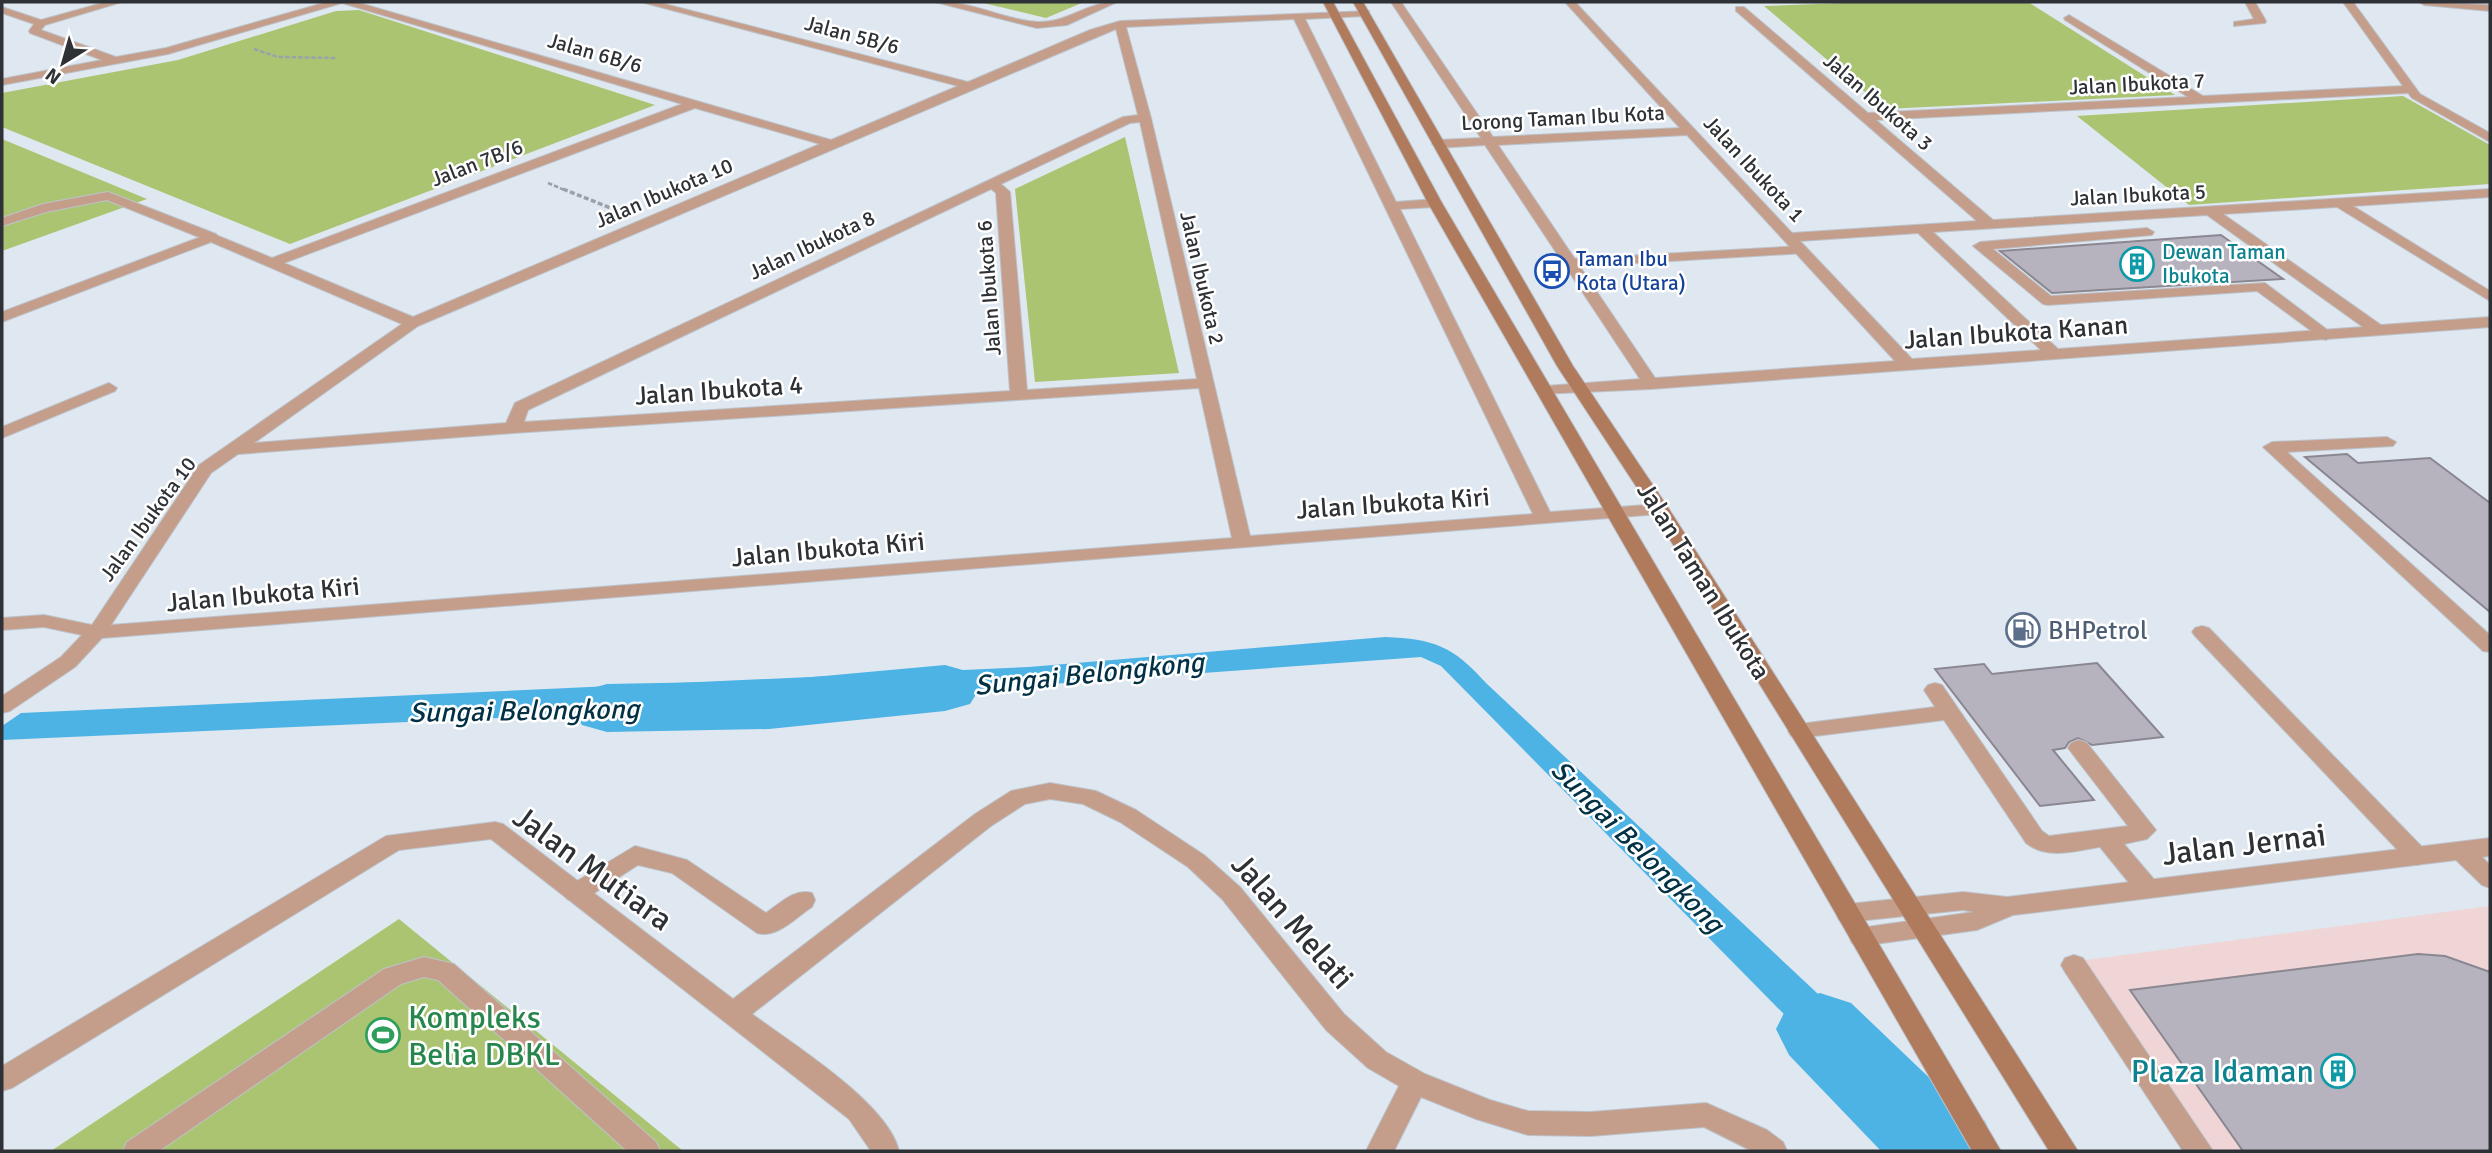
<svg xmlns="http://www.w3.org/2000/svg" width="2492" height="1153" font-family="Signika,sans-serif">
<rect width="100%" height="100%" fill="#dfe7f0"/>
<path fill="#f0d5d6" d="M2490 906V1151H2186L2064 963Z"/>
<path fill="#aac472" d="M979 2H1084L1046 18Z
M1870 2H2028L2175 95 1885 109 1764 6Z
M359 10 655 105 290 244 2 127V93L178 60 336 11Z
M2403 96 2490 145V184L2189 205 2077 116Z
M1125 137 1179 373 1035 382 1015 189Z
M2 139 147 199 2 251Z
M399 919 683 1151H51Z"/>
<path fill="#4db3e5" d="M1385 637C1434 639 1453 646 1486 683L1849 1023 1902 1134 1441 666 1421 657 1024 686 544 716 2 740V726L21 713 1029 667Z"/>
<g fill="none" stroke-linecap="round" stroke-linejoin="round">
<path fill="#4db3e5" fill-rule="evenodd" d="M945 665 970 672 980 688 970 704 945 711 769 729 607 732 582 725 571 708 582 691 607 684 769 681Z
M1820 993 1851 1003 1963 1110 1985 1121 1998 1151H1881L1789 1055 1776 1029 1789 1003Z"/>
</g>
<path fill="#b7b3be" stroke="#8a8791" stroke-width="2" d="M2221 235 2283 279 2052 293 2000 251Z
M2347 454 2358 463 2430 458 2490 503V612L2305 457Z
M2097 663 2163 737 2092 745 2078 738 2069 742 2065 748 2053 750 2094 800 2040 806 1935 669 1984 664 1992 674Z
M2418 954 2445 956 2490 972V1151H2243L2130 990Z"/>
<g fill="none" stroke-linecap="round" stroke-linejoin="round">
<g stroke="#bcc3cb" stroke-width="2">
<path id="service" d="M2245 2H2255L2266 21 2265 23 2234 26V22L2254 19Z
M108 192 216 234 218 237 211 241 206 240 107 200 46 212 2 226V218L43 204Z
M2147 228 2154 232 2152 235 1993 249 2051 296 2265 283 2334 335 2326 340 2321 338 2257 291 2048 305 2043 304 1973 246 1980 242Z
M1801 246 1806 247V253L1571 267 1564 263 1571 259Z
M2387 437 2396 442 2393 446 2287 452 2490 635V652L2483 651 2263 447 2272 442Z
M2202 626 2209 628 2425 850 2429 856 2425 862 2417 865 2409 862 2195 636 2192 632 2195 628Z
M1935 683 1942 685 2042 831 2049 836 2128 826 2068 748 2071 743 2079 740 2087 743 2156 830 2147 839 2124 844 2157 883 2160 889 2157 895 2148 898 2139 895 2100 847C2075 851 2047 860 2026 843L1944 720 1799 738 1791 736 1788 731 1791 726 1799 724 1935 707 1924 690 1928 685Z
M635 846 687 860 766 913C780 904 794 888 812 893L815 900 812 907C796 917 777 939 757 933L672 873 638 865 585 899 576 902 567 899 564 893 567 887Z
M2074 955 2083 958 2213 1151H2183L2065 972 2061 965 2065 958Z
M424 957 454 964 656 1142 660 1151H627L438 980 424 977 401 984 159 1151H123L127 1142 384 969Z"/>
</g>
<g stroke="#bcc3cb" stroke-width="2">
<path id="minor" d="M106 2H122L45 25 41 30 116 57 166 48 327 2H356L831 140 958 86 641 2H657L968 82 1090 30 1120 21 1369 11V15L1365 16 1305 19 1396 202 1435 199 1442 203 1435 207 1400 209 1550 512 1660 504 1669 509 1660 514 102 638 75 667 10 711 2 713V696L61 657 82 635 44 627 2 630V618L44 615 92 625 199 465 402 324 211 242 7 320 2 322V312L211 233 272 258 682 104 342 3 168 54 2 85V79L102 60 30 33 29 31 34 24 2 13V7L41 20ZM1294 19 1533 514 1250 536 1151 118 1126 27ZM1116 29 1138 115 1123 117 515 403 506 423 254 443 418 326ZM695 108 820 144 413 317 284 263ZM1140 122 1197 379 1027 390 1010 192 1001 184 1130 123ZM991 189 996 193 1010 391 524 422 528 410ZM1199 388 1232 538 111 625 211 473 238 454 513 433Z
M935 2C970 0 1003 20 1038 22 1067 23 1089 1 1117 2L1067 25 1037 28Z
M1391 2H1401L1493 137 1680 128 1565 2H1575L1792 233 1977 221 1736 11V7H1744L1868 113 2188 97 2065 20 2064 18 2069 15 2203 96 2403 86 2343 2H2353L2420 94 2490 133V142L2412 98 2408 93 1876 120 1993 220 2490 189V197L2353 206 2490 291V301L2337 207 2223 214 2381 325 2490 317V327L1651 389 1540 394 1538 391 1540 388 1546 386 1640 379 1485 145 1438 148 1432 144 1438 140 1481 138ZM1687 135 1895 361 1655 378 1498 145ZM2207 215 2363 327 2058 349 1933 232ZM1918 233 2041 350 1912 359 1800 241Z
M2419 2 2490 5V11L2424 5Z
M109 383 117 388 115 391 2 438V427Z
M1050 783 1096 791 1136 810 1204 855 1240 887 1344 1014 1386 1052 1425 1074 1490 1100 1528 1111 1591 1112 1706 1103 1767 1130 1783 1142 1787 1151H1752L1704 1127 1591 1136 1528 1135 1476 1119 1421 1097 1394 1151H1366L1399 1086 1368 1068 1326 1030 1222 899 1188 867 1120 822 1083 804 1050 799 1025 804 991 826 752 1014C792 1044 888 1103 899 1151H871L849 1119 491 839 399 850 12 1088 2 1091V1066L386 836 495 822 503 824 733 999 975 814 1011 791Z
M2490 838V856L2482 857 2490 865V888L2482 885 2456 860 2013 915 1977 930 1861 946 1852 943 1849 936 1852 929 1974 912 1963 910 1848 922 1839 920 1836 913 1839 906 1848 904 1963 892 2007 897Z"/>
</g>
<g stroke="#bcc3cb" stroke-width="2">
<path id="secondary" d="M1323 2H1333L1442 203 2001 1151H1972L1428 203Z
M1353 2H1363L1573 366 1669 509 2078 1151H2049L1651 509 1557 366Z"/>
</g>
<path stroke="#9ba1a8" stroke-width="2.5" stroke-dasharray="4.5 2" stroke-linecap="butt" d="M254 49 278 57 336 58
M548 183 567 191"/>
<path stroke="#9ba1a8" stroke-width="3.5" stroke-dasharray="5 2.5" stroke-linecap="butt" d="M563 189 618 211"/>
<use href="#service" fill="#c49e8a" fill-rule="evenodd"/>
<use href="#minor" fill="#c49e8a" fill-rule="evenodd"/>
<use href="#secondary" fill="#b07a5c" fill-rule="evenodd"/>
</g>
<defs>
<g id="building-ring" transform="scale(1.75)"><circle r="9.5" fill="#fff" stroke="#0f9aa8" stroke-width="1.5"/><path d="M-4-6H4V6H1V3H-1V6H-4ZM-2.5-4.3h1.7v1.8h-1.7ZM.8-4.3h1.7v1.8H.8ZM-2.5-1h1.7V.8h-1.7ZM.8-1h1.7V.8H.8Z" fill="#0f9aa8"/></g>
<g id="bus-ring" transform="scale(1.75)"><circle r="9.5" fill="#fff" stroke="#1a4fb4" stroke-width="1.5"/><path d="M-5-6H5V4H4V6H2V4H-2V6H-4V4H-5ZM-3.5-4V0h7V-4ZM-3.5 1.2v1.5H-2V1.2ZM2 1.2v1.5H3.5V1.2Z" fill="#1a4fb4"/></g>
<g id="fuel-ring" transform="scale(1.75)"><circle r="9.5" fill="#fff" stroke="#5c6f8a" stroke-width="1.5"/><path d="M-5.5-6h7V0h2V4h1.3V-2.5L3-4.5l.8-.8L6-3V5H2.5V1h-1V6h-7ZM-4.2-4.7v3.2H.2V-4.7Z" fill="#5c6f8a"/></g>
<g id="stadium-ring" transform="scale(1.75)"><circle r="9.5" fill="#fff" stroke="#2e9e5b" stroke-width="1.5"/><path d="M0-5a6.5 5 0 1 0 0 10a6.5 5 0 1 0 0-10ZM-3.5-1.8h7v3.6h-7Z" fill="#2e9e5b"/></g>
</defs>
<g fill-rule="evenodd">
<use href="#building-ring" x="2137" y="264"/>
<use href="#bus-ring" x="1552" y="271"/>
<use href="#fuel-ring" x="2023" y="630"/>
<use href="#stadium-ring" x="383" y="1035"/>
<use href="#building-ring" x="2338" y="1071"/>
</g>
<g text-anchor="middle" stroke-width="5" stroke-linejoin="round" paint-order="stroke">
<g font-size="21" fill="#2e3135" stroke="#fff">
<text transform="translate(852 35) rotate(15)" y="7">Jalan 5B/6</text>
<text transform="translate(595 53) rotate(16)" y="7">Jalan 6B/6</text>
<text transform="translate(2137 84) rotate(-3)" y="7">Jalan Ibukota 7</text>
<text transform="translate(1878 102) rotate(41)" y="7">Jalan Ibukota 3</text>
<text transform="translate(1563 118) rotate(-3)" y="7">Lorong Taman Ibu Kota</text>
<text transform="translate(477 163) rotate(-21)" y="7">Jalan 7B/6</text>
<text transform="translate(1754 169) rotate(47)" y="7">Jalan Ibukota 1</text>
<text transform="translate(664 193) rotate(-23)" y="7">Jalan Ibukota 10</text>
<text transform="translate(2138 195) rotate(-3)" y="7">Jalan Ibukota 5</text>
<text transform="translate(812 245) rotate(-25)" y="7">Jalan Ibukota 8</text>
<text transform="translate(1202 278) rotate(77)" y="7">Jalan Ibukota 2</text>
<text transform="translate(989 288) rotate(-94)" y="7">Jalan Ibukota 6</text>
<text transform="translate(148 519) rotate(-54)" y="7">Jalan Ibukota 10</text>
</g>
<g font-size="21" fill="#0d838f" stroke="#fff" text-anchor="start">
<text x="2162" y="259">Dewan Taman<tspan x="2162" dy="24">Ibukota</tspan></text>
</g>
<g font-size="21" fill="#164399" stroke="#fff" text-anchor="start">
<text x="1576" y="266">Taman Ibu<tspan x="1576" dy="24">Kota (Utara)</tspan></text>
</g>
<g font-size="26" fill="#2e3135" stroke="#fff">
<text transform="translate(2016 332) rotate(-4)" y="9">Jalan Ibukota Kanan</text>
<text transform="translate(719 390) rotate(-4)" y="9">Jalan Ibukota 4</text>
<text transform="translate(1393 503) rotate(-4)" y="9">Jalan Ibukota Kiri</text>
<text transform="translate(828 549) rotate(-5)" y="9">Jalan Ibukota Kiri</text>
<text transform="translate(1704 581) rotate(58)" y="9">Jalan Taman Ibukota</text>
<text transform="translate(263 594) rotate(-5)" y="9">Jalan Ibukota Kiri</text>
</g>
<g font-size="26" fill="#4e5e75" stroke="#fff" text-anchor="start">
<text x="2048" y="639">BHPetrol</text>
</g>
<g font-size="28" font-style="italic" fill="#023145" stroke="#fff">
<text transform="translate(1089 673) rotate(-6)" y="10">Sungai Belongkong</text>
<text transform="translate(524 710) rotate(-1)" y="10">Sungai Belongkong</text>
<text transform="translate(1638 846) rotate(45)" y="10">Sungai Belongkong</text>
</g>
<g font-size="32" fill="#2e3135" stroke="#fff">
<text transform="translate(2244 844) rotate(-7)" y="11">Jalan Jernai</text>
<text transform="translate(593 868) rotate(36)" y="11">Jalan Mutiara</text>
<text transform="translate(1293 921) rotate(49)" y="11">Jalan Melati</text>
</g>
<g font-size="32" fill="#27864d" stroke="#fff" text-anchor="start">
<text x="408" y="1028">Kompleks<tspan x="408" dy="37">Belia DBKL</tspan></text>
</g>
<g font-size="32" fill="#0d838f" stroke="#fff" text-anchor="end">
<text x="2314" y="1082">Plaza Idaman</text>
</g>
</g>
<rect width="2492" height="1153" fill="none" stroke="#2e3135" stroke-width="7"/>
<g transform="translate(63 63) rotate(217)" stroke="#ffffff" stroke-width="5" paint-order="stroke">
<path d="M0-5L12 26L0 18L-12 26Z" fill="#2e3135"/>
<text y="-10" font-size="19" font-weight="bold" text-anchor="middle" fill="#2e3135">N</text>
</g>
</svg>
